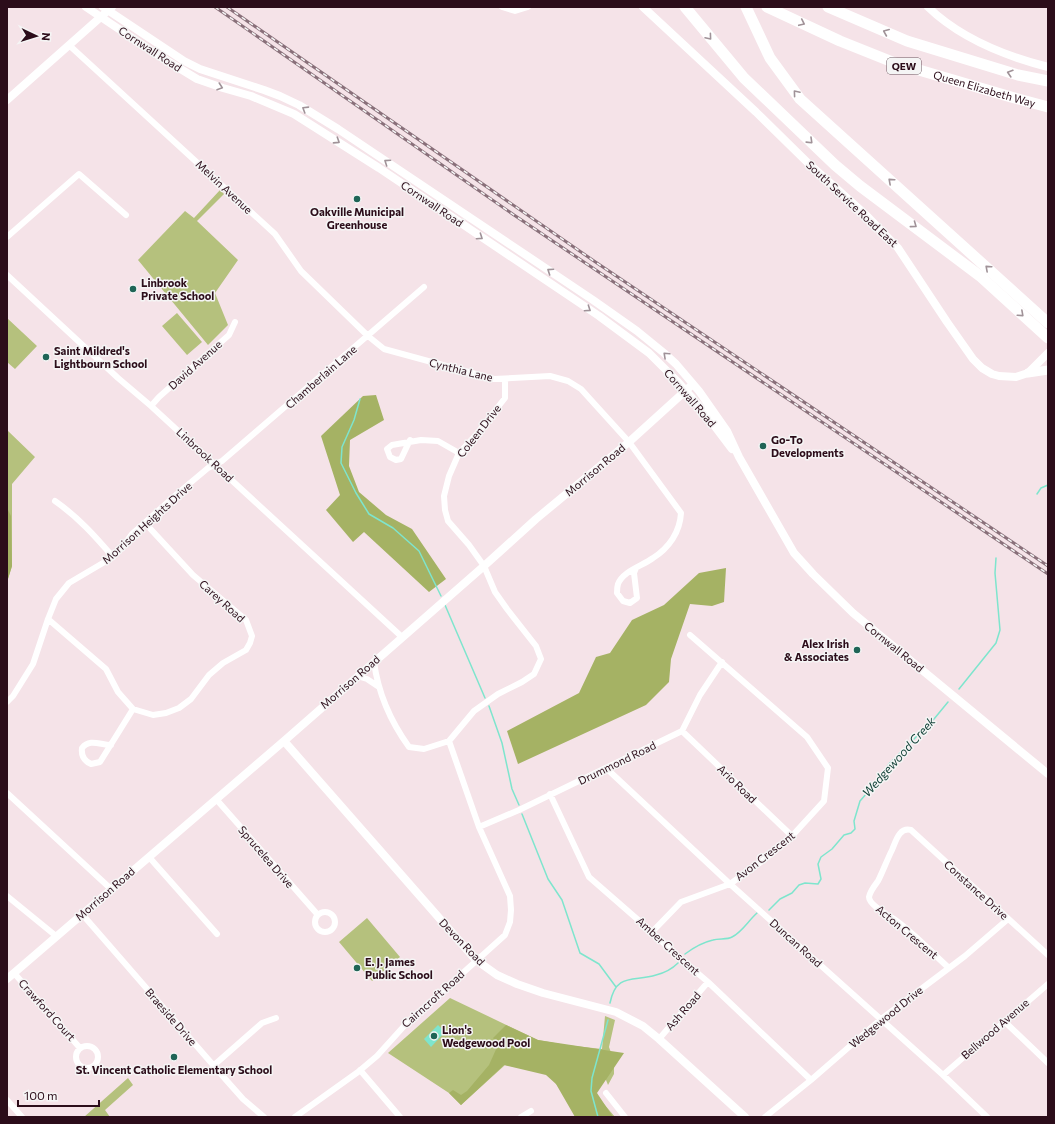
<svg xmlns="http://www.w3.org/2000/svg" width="1055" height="1124" font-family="Commissioner,sans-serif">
<rect width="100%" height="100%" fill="#f5e3e8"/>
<path fill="#b5c17d" d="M220 190 224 194 197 221 238 260 215 293 228 325 208 345 138 260 185 211 194 218Z
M177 313 202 342 187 355 162 326Z
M7 318 37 346 15 369 7 362Z
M7 430 35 457 12 484V566L7 582Z
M367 918 400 957 372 981 339 942Z
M450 998 538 1040 566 1045 602 1049 605 1016 615 1020 609 1047 614 1061V1074L608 1085 606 1080 601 1078 596 1091 598 1097 615 1117H580L549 1074 505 1065 461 1105 449 1093 388 1053Z
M128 1078 133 1085 105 1110 110 1117H84Z"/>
<path fill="#a5b264" d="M376 395 384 420 350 440 349 466 359 492 386 515 412 529 446 579 429 592 364 532 353 542 326 510 340 495 321 436 363 396Z
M7 508 11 516 12 566 7 582Z
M726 568 724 602 712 606 690 604 671 659 669 682 646 705 518 764 507 731 579 693 596 657 610 653 632 620 664 605 699 573Z
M506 1025 538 1040 624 1053 597 1093 613 1117H575L556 1084 546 1075 504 1065 461 1105 449 1093 453 1090 461 1095 467 1091 489 1065 498 1045 493 1038Z"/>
<path fill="#7ee5cd" d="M438 1025 445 1032 431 1047 424 1039Z"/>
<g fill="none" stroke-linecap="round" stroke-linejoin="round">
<path stroke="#7ee5cd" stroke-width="1.5" d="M360 399 354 420 342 447 341 463 356 493 369 514 393 528 419 551 441 596
M1037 494 1041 488 1048 485
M445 605 485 698
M959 689 996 643 1000 630 995 573 996 558
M489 706 502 743 512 789 519 805
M522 814 548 879 562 900 580 953 599 964 616 987
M769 910 780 899 792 893 799 885 805 883 818 884 821 879 818 864 821 857 832 849 844 835 851 833 855 829 854 821 860 801 867 793 870 786 876 782 889 764 934 719 948 702
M685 954C693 948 704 942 713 940 719 938 727 940 732 937 742 932 748 921 757 913
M610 1003C616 972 634 982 656 975 664 973 672 969 678 963
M598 1117 591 1091 592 1078 608 1020"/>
<path stroke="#fff" stroke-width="6" d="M502 7 515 11 528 7
M70 46 275 234 301 271 368 336 384 349 494 379 550 376 568 381 581 389 629 442 681 513C680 532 669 548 653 558 642 566 623 571 618 584 617 587 617 590 617 593L623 601 630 603 637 598 634 573 636 568
M7 237 79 174 126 215
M7 275 118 378 151 406 402 637
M151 406 159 397 229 335 235 322
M410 440 401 459 396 460 390 457 387 449 392 445 421 440 438 441 459 453
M55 501C78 517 95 536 113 557
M48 619 106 669 118 692 133 709 153 715 166 713 179 708 191 699 209 675 223 663 246 650 250 643 252 636 246 620 193 575 145 523
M374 662C378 692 391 722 409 747L424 749 449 741 474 711 498 694 522 682 534 674 541 659 536 646 507 609 495 592 484 566 469 545 448 521 445 510 444 496 449 476 459 453 475 436 505 398V379
M357 676 367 679 379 687
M7 702 13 696 33 664 48 619 56 599 69 583 113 557 121 549 132 534 177 494 208 468 222 461 424 287
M682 731 792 836
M111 745C100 745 90 738 82 748 81 756 84 761 91 764L100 762 133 709
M606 768 730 884 943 1075 987 1117
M7 793 111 889
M550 794 589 877 652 932 674 953 708 982 811 1080
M216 799 318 915
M479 827 519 810 682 731 700 695 722 662
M149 857 217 934
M7 896 56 936
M315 922a10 10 0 1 1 20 0a10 10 0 1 1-20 0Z
M82 914 227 1081 243 1099 264 1117
M652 932 681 902 730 884 765 859 792 836 824 801 828 768 807 737 690 635
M949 968C931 952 914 933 894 919 888 915 869 905 869 897 870 891 875 885 878 881 883 871 887 860 892 850 896 841 899 827 911 830L1048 955
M14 973 80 1048
M1004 1021 1048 1063
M659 1039 708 982
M76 1057a11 11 0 1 1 22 0a11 11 0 1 1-22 0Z
M213 1066 262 1023 276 1018
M360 1070 400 1117
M943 1075 1048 984
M606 1093 625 1117
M7 1100 22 1117
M295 1117 358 1072 377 1056 405 1025 505 935 510 922 511 910 510 896 479 827 449 741
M521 1117 531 1111
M765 1117 811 1080 880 1020 965 956 1008 919"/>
<path stroke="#fff" stroke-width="8" d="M86 7 156 54 197 79 223 88 251 96 294 114 379 168 599 316 649 353 677 381 701 408 732 449
M103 7 184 61 200 69 264 90 280 96 299 105 338 129 593 300 637 331 664 353 676 364 699 391 727 431 739 457 794 553 813 574 853 613 1048 774
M643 7 756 112 808 163 866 215 898 248 947 322 973 359 982 368 992 374 999 376 1016 377 1028 373 1048 353
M928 7C960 38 1005 56 1048 67
M7 100 112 7
M284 741 476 960 497 975 517 984 543 993 616 1012 643 1026 659 1039 745 1117
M7 979 284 741 484 566 536 519 629 442 693 384"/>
<path stroke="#fff" stroke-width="9" d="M1028 373 1048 370"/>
<g stroke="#fff" stroke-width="11">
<path d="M685 7 744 78 835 165 860 186 980 276 1048 338"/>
<path d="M746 7 770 58 800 99 1048 323"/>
<path id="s1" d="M767 7 840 41 895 63 1011 97 1048 107"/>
<path d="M828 7 907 41 1018 75 1048 81"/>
</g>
<g stroke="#89707a" stroke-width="3">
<path id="rail" d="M215 7 514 215 1048 574
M227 7 594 261 1048 566"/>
</g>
<use href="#rail" stroke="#f5f5f5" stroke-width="1.5" stroke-dasharray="4.5" stroke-linecap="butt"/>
</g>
<defs><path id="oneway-chevron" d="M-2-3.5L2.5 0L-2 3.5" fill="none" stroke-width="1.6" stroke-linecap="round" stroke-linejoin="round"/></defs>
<g stroke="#a09298">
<use href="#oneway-chevron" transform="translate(802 23) rotate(25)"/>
<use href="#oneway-chevron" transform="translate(886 32) rotate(-157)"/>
<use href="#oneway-chevron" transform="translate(709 37) rotate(50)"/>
<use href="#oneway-chevron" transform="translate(1010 73) rotate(-163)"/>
<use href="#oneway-chevron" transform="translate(220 87) rotate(19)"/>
<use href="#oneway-chevron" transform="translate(796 93) rotate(-130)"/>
<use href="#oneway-chevron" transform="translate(305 109) rotate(-148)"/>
<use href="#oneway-chevron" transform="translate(337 141) rotate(33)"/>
<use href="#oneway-chevron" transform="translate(810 141) rotate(44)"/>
<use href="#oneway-chevron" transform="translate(387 162) rotate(-146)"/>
<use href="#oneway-chevron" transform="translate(891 181) rotate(-138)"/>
<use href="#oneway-chevron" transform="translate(914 225) rotate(36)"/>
<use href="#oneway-chevron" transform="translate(480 237) rotate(34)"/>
<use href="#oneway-chevron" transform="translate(988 268) rotate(-138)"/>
<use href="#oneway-chevron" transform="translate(550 271) rotate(-146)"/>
<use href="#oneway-chevron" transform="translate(588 309) rotate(34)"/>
<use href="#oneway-chevron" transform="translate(1021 314) rotate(42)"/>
<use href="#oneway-chevron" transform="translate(666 355) rotate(-137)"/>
</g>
<g fill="#1f6456" stroke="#f5f5f5" stroke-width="1.5">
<circle cx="357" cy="199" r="4"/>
<circle cx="133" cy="289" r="4"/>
<circle cx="46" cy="357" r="4"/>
<circle cx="763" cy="446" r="4"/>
<circle cx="857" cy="650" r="4"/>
<circle cx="357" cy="968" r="4"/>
<circle cx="434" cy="1036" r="4"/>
<circle cx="174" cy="1057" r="4"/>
</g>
<g text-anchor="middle" stroke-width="3" stroke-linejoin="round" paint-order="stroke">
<rect fill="#f5f5f5" stroke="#68535c" stroke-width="1" x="887" y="58" width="34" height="16" rx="3"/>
<g font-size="10" font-weight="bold" fill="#2c0d1a">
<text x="904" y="70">QEW</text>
</g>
<g font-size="11" fill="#2c0d1a" stroke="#f5f5f5">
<text transform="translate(150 49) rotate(33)" y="4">Cornwall Road</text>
<text dy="4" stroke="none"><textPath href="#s1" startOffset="233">Queen Elizabeth Way</textPath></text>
<text transform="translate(224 187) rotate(43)" y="4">Melvin Avenue</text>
<text transform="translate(432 204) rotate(34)" y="4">Cornwall Road</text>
<text transform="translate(852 204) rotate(43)" y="4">South Service Road East</text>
<text transform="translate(195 365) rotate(-42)" y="4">David Avenue</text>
<text transform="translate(461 370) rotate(14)" y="4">Cynthia Lane</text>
<text transform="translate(321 377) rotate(-41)" y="4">Chamberlain Lane</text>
<text transform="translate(690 398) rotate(49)" y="4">Cornwall Road</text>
<text transform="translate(479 431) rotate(-52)" y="4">Coleen Drive</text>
<text transform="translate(205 455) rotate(43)" y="4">Linbrook Road</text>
<text transform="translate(595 470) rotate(-40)" y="4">Morrison Road</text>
<text transform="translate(147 523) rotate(-42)" y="4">Morrison Heights Drive</text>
<text transform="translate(222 601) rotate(42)" y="4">Carey Road</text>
<text transform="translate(894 647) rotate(39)" y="4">Cornwall Road</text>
<text transform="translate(350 682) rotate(-41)" y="4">Morrison Road</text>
<text transform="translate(617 763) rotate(-26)" y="4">Drummond Road</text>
<text transform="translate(737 784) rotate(44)" y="4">Ario Road</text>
<text transform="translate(765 856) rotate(-38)" y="4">Avon Crescent</text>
<text transform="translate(266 857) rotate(49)" y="4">Sprucelea Drive</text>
<text transform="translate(976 890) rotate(42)" y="4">Constance Drive</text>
<text transform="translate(105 894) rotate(-41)" y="4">Morrison Road</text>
<text transform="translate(907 932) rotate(40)" y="4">Acton Crescent</text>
<text transform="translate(462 942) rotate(46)" y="4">Devon Road</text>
<text transform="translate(796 943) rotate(42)" y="4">Duncan Road</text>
<text transform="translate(668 946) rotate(42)" y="4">Amber Crescent</text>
<text transform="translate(433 999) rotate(-42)" y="4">Cairncroft Road</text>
<text transform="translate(47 1010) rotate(48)" y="4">Crawford Court</text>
<text transform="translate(683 1011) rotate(-49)" y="4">Ash Road</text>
<text transform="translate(171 1017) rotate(49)" y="4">Braeside Drive</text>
<text transform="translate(886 1017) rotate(-39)" y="4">Wedgewood Drive</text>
<text transform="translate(995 1029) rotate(-41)" y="4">Bellwood Avenue</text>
</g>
<g font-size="11" font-weight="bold" fill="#2c0d1a" stroke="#f5f5f5" text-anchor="start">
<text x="357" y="216" text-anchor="middle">Oakville Municipal<tspan x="357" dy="13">Greenhouse</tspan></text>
<text x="141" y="287">Linbrook<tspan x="141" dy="13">Private School</tspan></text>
<text x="54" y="355">Saint Mildred's<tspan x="54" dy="13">Lightbourn School</tspan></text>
<text x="771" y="444">Go-To<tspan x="771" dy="13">Developments</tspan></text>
<text x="849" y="648" text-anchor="end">Alex Irish<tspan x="849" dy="13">&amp; Associates</tspan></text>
<text x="365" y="966">E. J. James<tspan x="365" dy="13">Public School</tspan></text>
<text x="442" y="1034">Lion's<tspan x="442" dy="13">Wedgewood Pool</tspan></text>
<text x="174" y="1074" text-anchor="middle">St. Vincent Catholic Elementary School</text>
</g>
<g font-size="12" font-style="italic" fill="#0f3f35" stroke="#f5f5f5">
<text transform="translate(899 757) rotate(-48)" y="4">Wedgewood Creek</text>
</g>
</g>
<rect width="1055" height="1124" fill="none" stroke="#2c0d1a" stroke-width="16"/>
<g transform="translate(36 36) rotate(94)" stroke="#f5f5f5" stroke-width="3" paint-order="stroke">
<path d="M0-3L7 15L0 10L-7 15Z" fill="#2c0d1a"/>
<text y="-6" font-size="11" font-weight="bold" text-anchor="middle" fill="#2c0d1a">N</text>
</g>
<path d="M18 1100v6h81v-6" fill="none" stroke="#2c0d1a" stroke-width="2"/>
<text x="24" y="1100" font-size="12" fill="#2c0d1a" stroke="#f5f5f5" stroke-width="3" paint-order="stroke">100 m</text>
</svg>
